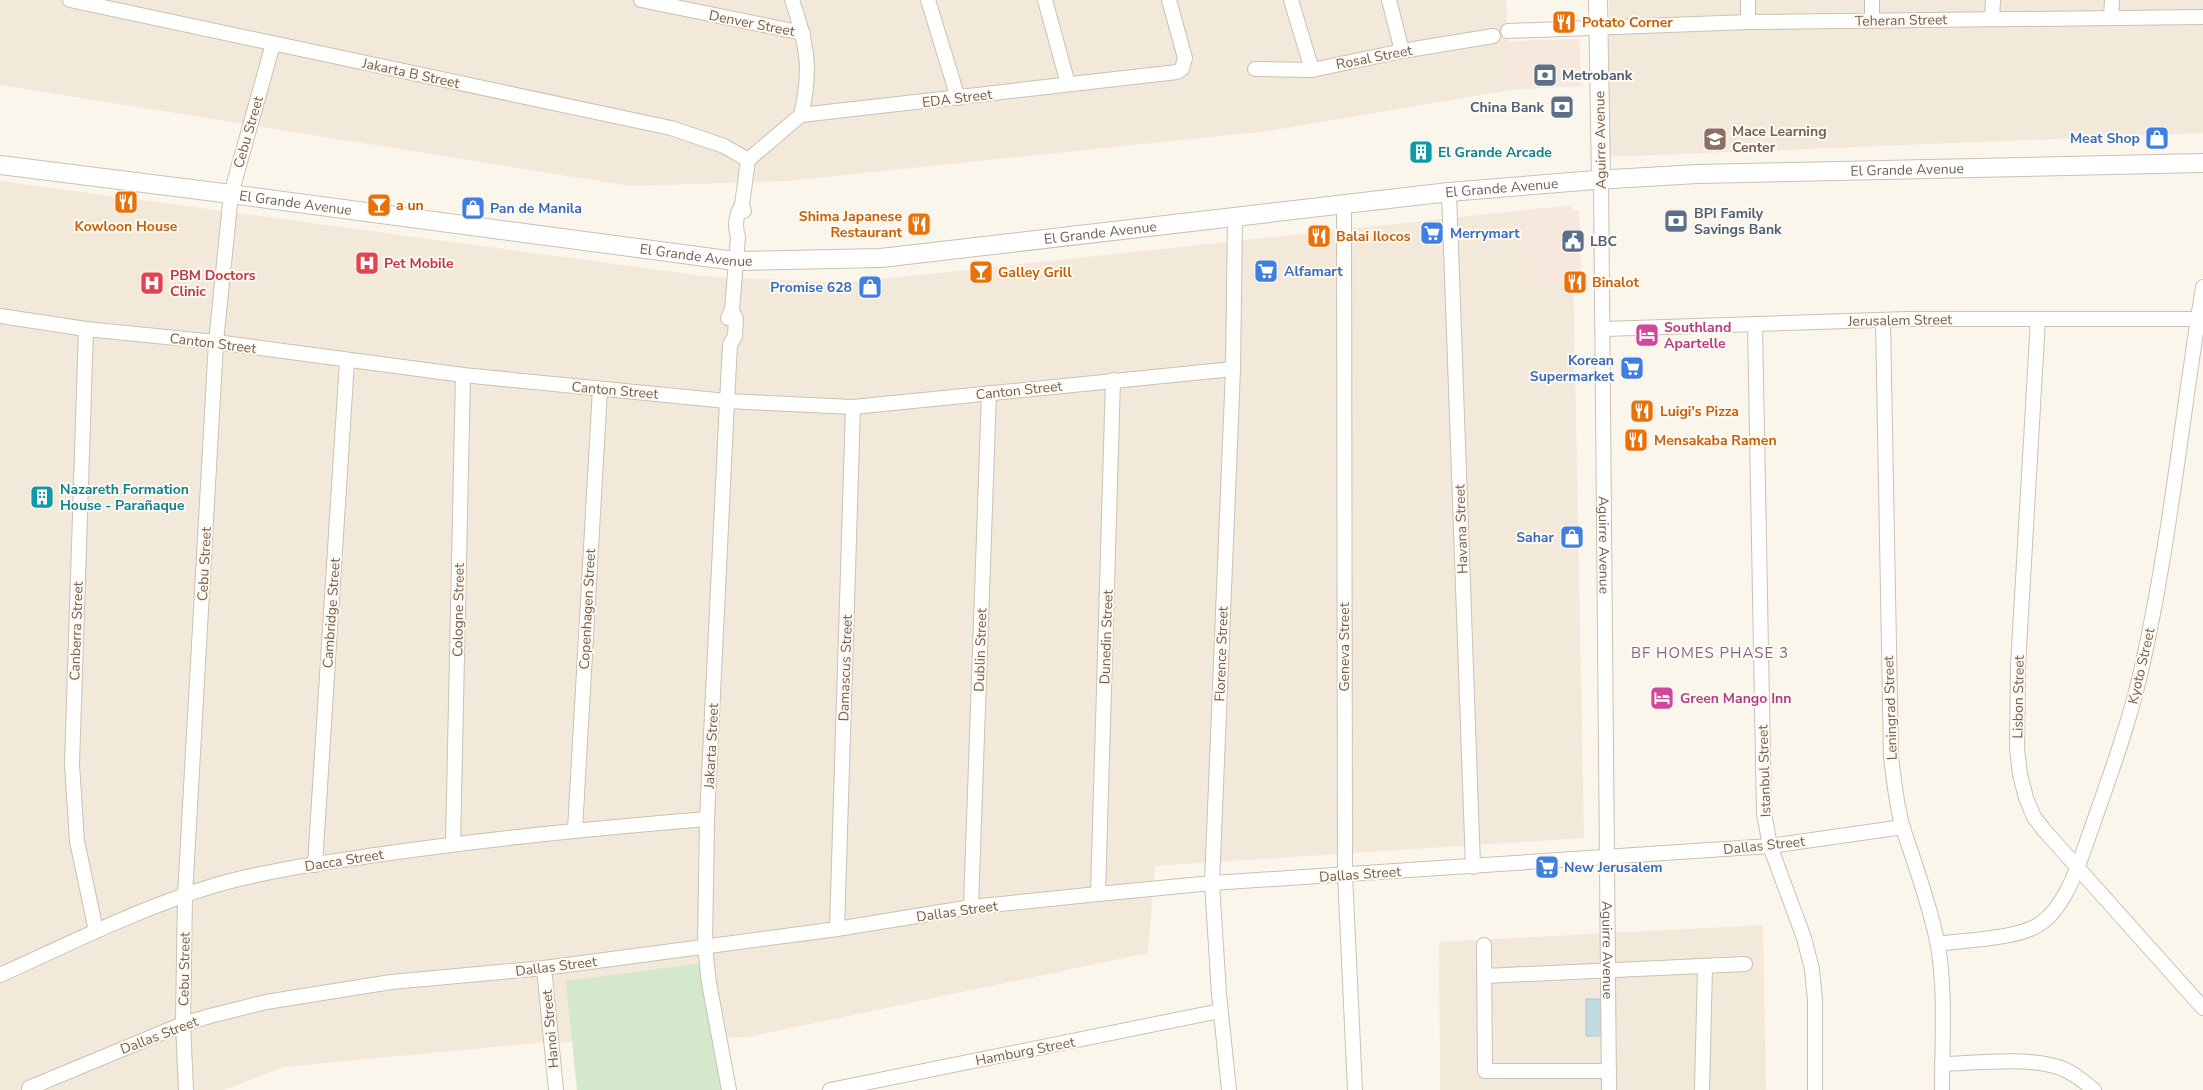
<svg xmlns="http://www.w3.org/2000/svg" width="2203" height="1090" font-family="'Nunito Sans',sans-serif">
<rect width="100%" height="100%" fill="#fbf6ec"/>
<path fill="#f2e9db" d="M0 0H1506L1510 90 1269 131 787 181 630 186 0 85Z
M1609 0H2203V133L1609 157Z
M0 181 704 276 843 283 1572 205 1584 838 1155 866 1148 953 748 1037 537 1043 284 1067 224 1090H0Z
M1763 925 1766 1090H1440L1439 942Z"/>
<path fill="#f7e8de" d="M1577 39 1580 43 1581 86 1510 90 1508 41Z
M1579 210 1582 284H1528L1525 211Z"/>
<path fill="#d4e8cb" d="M703 963 729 1090H577L566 981Z"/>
<path fill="#c1dbe3" stroke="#a9c9d4" d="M1586 999H1602V1036H1586Z"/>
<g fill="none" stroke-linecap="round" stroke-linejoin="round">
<g stroke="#ccc0b2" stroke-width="16">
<g id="minor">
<path d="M70 0 671 128 724 146 748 160"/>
<path d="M641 0 803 33"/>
<path d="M792 0C807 44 812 70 801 115"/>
<path d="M928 0 958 98"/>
<path d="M1045 0 1068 84"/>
<path d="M1291 0 1312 70"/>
<path d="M1389 0 1402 51"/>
<path d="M1748 0V22"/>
<path d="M1992 18 1993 0"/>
<path d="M2111 18 2112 0"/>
<path d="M1872 20V0"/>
<path d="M1508 31 1748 22 2203 17"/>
<path d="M1255 69 1312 70 1402 51 1493 36"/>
<path d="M748 160 801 115 1177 72 1182 69 1185 58 1169 0"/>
<path id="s1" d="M1601 180 1609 1090"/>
<path d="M1449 192 1473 867"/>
<path d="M1344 204 1345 874 1355 1090"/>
<path d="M744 211 742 205 748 160"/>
<path d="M0 316 86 329 216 342 463 375 727 401 853 407 1233 369"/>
<path d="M728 318 732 310 738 237C734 225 736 215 742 205"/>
<path d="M2038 319 2018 666 2017 749 2020 774 2026 798 2034 817 2044 830 2203 1008"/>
<path d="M1883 320 1891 756C1894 780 1896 805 1903 828 1915 865 1929 902 1937 941 1946 986 1942 1044 1942 1090"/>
<path d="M1755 324 1764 813 1770 846 1804 938 1812 969 1815 1001V1090"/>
<path d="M86 329 72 764 77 841 96 931"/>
<path d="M1603 329 1908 319H2198"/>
<path d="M575 830 600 389"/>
<path d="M453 844 463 375"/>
<path d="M315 865 347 361"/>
<path d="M1098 894 1113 380"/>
<path d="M971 907 989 393"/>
<path d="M837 929 853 407"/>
<path d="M1938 944C1964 940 2018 939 2040 924 2068 905 2081 857 2092 827 2112 770 2133 713 2145 653 2171 532 2183 409 2203 287"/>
<path d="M1484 945 1485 1071H1609"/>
<path d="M544 968 556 1090"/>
<path d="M0 975C71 943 142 907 216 885 268 870 323 863 376 855 486 839 596 828 707 819"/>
<path d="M1484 976 1745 964"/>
<path d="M1942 1064C1976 1063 2026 1057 2058 1067 2071 1071 2083 1081 2094 1090"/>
<path d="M29 1088 183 1024 210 1016 266 1002 391 982 544 968 837 929 971 907 1098 894 1212 883 1770 846 1903 827"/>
<path d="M186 1090 183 1024 185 895 216 342 231 194 273 44"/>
<path d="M729 1090 709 983 705 947 707 819 727 401 730 345 735 336 736 319 732 310"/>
<path d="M830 1090 1220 1011"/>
<path d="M1229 1090 1219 994 1212 883 1233 369 1235 217"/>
<path d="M1702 1090 1705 966"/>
</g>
</g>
<g stroke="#ccc0b2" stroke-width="20">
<g id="tertiary">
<path d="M1598 0 1601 180"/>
<path id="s2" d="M0 165 231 194 735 261 881 258 1449 192 1595 180 1697 174 2203 163"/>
</g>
</g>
<use href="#minor" stroke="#fff" stroke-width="14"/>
<use href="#tertiary" stroke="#fff" stroke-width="18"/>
</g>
<defs>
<g id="restaurant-square" transform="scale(1.25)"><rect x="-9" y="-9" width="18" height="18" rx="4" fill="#e8710a" stroke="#fefaf2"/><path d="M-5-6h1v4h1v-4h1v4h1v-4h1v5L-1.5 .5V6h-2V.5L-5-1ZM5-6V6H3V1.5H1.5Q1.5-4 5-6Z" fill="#fff"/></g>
<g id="bank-square" transform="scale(1.25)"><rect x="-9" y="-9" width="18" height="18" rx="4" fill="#5c6f8a" stroke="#fefaf2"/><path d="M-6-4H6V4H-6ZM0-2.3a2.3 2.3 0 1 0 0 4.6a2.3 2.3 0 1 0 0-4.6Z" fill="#fff"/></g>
<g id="shop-square" transform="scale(1.25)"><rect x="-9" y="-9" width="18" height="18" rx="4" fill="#3f7fe0" stroke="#fefaf2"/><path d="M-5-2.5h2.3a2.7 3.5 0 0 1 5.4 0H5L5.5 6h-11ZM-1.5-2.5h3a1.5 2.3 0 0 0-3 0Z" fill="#fff"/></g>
<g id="school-square" transform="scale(1.25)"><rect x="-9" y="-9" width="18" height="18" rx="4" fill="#8d6e63" stroke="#fefaf2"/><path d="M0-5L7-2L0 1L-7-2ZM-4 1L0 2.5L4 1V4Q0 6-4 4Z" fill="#fff"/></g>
<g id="building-square" transform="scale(1.25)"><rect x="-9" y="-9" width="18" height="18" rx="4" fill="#0f9aa8" stroke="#fefaf2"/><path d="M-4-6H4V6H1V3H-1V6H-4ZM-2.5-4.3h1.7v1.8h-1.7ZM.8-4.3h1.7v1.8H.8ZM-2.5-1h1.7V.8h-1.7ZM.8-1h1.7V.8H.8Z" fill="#fff"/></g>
<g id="bar-square" transform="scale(1.25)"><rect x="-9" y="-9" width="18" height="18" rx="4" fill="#e8710a" stroke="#fefaf2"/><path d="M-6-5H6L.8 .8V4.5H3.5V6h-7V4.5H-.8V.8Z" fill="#fff"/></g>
<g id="supermarket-square" transform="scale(1.25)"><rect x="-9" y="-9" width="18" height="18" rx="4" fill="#3f7fe0" stroke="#fefaf2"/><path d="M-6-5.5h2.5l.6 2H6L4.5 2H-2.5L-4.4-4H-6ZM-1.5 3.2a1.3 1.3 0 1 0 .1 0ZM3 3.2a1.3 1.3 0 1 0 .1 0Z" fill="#fff"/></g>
<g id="civic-square" transform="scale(1.25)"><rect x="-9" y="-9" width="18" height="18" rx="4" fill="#5c6f8a" stroke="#fefaf2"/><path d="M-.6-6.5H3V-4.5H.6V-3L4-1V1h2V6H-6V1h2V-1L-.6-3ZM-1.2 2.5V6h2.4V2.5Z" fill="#fff"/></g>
<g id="hospital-square" transform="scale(1.25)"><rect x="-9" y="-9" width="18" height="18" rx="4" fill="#e0444e" stroke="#fefaf2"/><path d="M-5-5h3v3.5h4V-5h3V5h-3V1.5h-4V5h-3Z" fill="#fff"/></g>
<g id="hotel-square" transform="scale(1.25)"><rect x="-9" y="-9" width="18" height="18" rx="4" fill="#d1479c" stroke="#fefaf2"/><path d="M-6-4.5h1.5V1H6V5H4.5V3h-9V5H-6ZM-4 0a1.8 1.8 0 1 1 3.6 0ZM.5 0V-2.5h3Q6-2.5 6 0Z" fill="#fff"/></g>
</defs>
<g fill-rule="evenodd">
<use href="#restaurant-square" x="1564" y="22"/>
<use href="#bank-square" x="1545" y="75"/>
<use href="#bank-square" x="1562" y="107"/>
<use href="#shop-square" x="2157" y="138"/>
<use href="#school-square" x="1715" y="139"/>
<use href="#building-square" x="1421" y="152"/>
<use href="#restaurant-square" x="126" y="202"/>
<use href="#bar-square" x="379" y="205"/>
<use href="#shop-square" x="473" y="208"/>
<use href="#bank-square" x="1676" y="221"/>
<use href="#restaurant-square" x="919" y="224"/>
<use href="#supermarket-square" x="1432" y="233"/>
<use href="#restaurant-square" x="1319" y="236"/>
<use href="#civic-square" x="1573" y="241"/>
<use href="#hospital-square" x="367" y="263"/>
<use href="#supermarket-square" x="1266" y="271"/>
<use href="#bar-square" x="981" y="272"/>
<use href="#restaurant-square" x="1575" y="282"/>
<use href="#hospital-square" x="152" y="283"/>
<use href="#shop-square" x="870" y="287"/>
<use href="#hotel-square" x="1647" y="335"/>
<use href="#supermarket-square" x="1632" y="368"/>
<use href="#restaurant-square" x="1642" y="411"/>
<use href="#restaurant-square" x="1636" y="440"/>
<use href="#building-square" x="42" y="497"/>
<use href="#shop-square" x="1572" y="537"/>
<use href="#hotel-square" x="1662" y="698"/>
<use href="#supermarket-square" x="1547" y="867"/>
</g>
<g text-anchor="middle" stroke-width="4" stroke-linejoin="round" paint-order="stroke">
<g font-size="14" fill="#746150" stroke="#fefaf2">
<text transform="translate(1901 20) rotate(-1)" y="5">Teheran Street</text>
<text transform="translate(752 23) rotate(11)" y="5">Denver Street</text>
<text transform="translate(1374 57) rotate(-11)" y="5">Rosal Street</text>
<text transform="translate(411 73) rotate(12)" y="5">Jakarta B Street</text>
<text transform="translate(957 98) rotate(-7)" y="5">EDA Street</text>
<text transform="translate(248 132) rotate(-74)" y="5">Cebu Street</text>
<text transform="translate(1600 140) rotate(-91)" y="5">Aguirre Avenue</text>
<text dy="5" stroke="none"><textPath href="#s2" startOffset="1918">El Grande Avenue</textPath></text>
<text dy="5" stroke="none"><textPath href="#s2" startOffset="1512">El Grande Avenue</textPath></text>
<text dy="5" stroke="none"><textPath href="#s2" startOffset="298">El Grande Avenue</textPath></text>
<text dy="5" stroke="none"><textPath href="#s2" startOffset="1108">El Grande Avenue</textPath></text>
<text dy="5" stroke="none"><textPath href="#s2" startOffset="702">El Grande Avenue</textPath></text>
<text transform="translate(1900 320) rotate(-1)" y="5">Jerusalem Street</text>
<text transform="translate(213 343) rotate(7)" y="5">Canton Street</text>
<text transform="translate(615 390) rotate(5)" y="5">Canton Street</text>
<text transform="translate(1019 390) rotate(-6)" y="5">Canton Street</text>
<text transform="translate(1461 529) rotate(-92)" y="5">Havana Street</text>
<text dy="5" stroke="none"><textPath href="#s1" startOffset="365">Aguirre Avenue</textPath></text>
<text transform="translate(204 564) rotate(-87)" y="5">Cebu Street</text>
<text transform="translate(587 609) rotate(-87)" y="5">Copenhagen Street</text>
<text transform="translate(458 610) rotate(-89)" y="5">Cologne Street</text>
<text transform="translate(331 613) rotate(-86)" y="5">Cambridge Street</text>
<text transform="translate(76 631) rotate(-88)" y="5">Canberra Street</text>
<text transform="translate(1106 637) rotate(-88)" y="5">Dunedin Street</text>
<text transform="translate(1344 647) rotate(-90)" y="5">Geneva Street</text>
<text transform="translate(980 650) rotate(-88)" y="5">Dublin Street</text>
<text transform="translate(1221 654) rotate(-88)" y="5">Florence Street</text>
<text transform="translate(2141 666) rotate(-77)" y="5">Kyoto Street</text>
<text transform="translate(845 668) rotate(-88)" y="5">Damascus Street</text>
<text transform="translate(2018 697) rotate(-89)" y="5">Lisbon Street</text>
<text transform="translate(1890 708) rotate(-92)" y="5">Leningrad Street</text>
<text transform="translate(711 746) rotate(-87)" y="5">Jakarta Street</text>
<text transform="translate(1764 771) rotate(-92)" y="5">Istanbul Street</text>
<text transform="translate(1764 845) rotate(-6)" y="5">Dallas Street</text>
<text transform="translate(344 860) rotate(-9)" y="5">Dacca Street</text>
<text transform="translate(1360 874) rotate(-4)" y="5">Dallas Street</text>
<text transform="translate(957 911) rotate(-8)" y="5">Dallas Street</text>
<text dy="5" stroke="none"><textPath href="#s1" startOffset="770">Aguirre Avenue</textPath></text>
<text transform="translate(556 966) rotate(-7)" y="5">Dallas Street</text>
<text transform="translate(184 969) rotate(-89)" y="5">Cebu Street</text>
<text transform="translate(550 1029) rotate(-95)" y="5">Hanoi Street</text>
<text transform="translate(159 1035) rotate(-21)" y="5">Dallas Street</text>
<text transform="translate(1025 1051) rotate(-11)" y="5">Hamburg Street</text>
</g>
<g font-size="14" font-weight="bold" fill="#c56008" stroke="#fefaf2" text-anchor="start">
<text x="1582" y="27">Potato Corner</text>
<text x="396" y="210">a un</text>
<text x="902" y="221" text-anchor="end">Shima Japanese<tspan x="902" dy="16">Restaurant</tspan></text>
<text x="126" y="231" text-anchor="middle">Kowloon House</text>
<text x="1336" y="241">Balai Ilocos</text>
<text x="998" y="277">Galley Grill</text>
<text x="1592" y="287">Binalot</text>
<text x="1660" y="416">Luigi's Pizza</text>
<text x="1654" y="445">Mensakaba Ramen</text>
</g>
<g font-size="14" font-weight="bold" fill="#4e5e75" stroke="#fefaf2" text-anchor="start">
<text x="1562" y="80">Metrobank</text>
<text x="1544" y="112" text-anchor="end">China Bank</text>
<text x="1694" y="218">BPI Family<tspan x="1694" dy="16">Savings Bank</tspan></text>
<text x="1590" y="246">LBC</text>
</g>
<g font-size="14" font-weight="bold" fill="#785e54" stroke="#fefaf2" text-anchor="start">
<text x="1732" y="136">Mace Learning<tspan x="1732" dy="16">Center</tspan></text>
</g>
<g font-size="14" font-weight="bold" fill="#366cbe" stroke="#fefaf2" text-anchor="end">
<text x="2140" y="143">Meat Shop</text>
<text x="490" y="213" text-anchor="start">Pan de Manila</text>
<text x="1450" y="238" text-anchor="start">Merrymart</text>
<text x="1284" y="276" text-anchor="start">Alfamart</text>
<text x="852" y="292">Promise 628</text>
<text x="1614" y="365">Korean<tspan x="1614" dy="16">Supermarket</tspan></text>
<text x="1554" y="542">Sahar</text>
<text x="1564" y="872" text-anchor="start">New Jerusalem</text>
</g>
<g font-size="14" font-weight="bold" fill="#0d838f" stroke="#fefaf2" text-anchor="start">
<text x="1438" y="157">El Grande Arcade</text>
<text x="60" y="494">Nazareth Formation<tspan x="60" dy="16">House - Parañaque</tspan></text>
</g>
<g font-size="14" font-weight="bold" fill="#be3a42" stroke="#fefaf2" text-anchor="start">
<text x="384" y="268">Pet Mobile</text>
<text x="170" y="280">PBM Doctors<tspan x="170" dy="16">Clinic</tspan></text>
</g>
<g font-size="14" font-weight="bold" fill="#b23c85" stroke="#fefaf2" text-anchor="start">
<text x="1664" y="332">Southland<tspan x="1664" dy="16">Apartelle</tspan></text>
<text x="1680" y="703">Green Mango Inn</text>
</g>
<g font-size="15" letter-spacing="1" fill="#86688f" stroke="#fefaf2">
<text x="1710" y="658">BF HOMES PHASE 3</text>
</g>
</g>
</svg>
